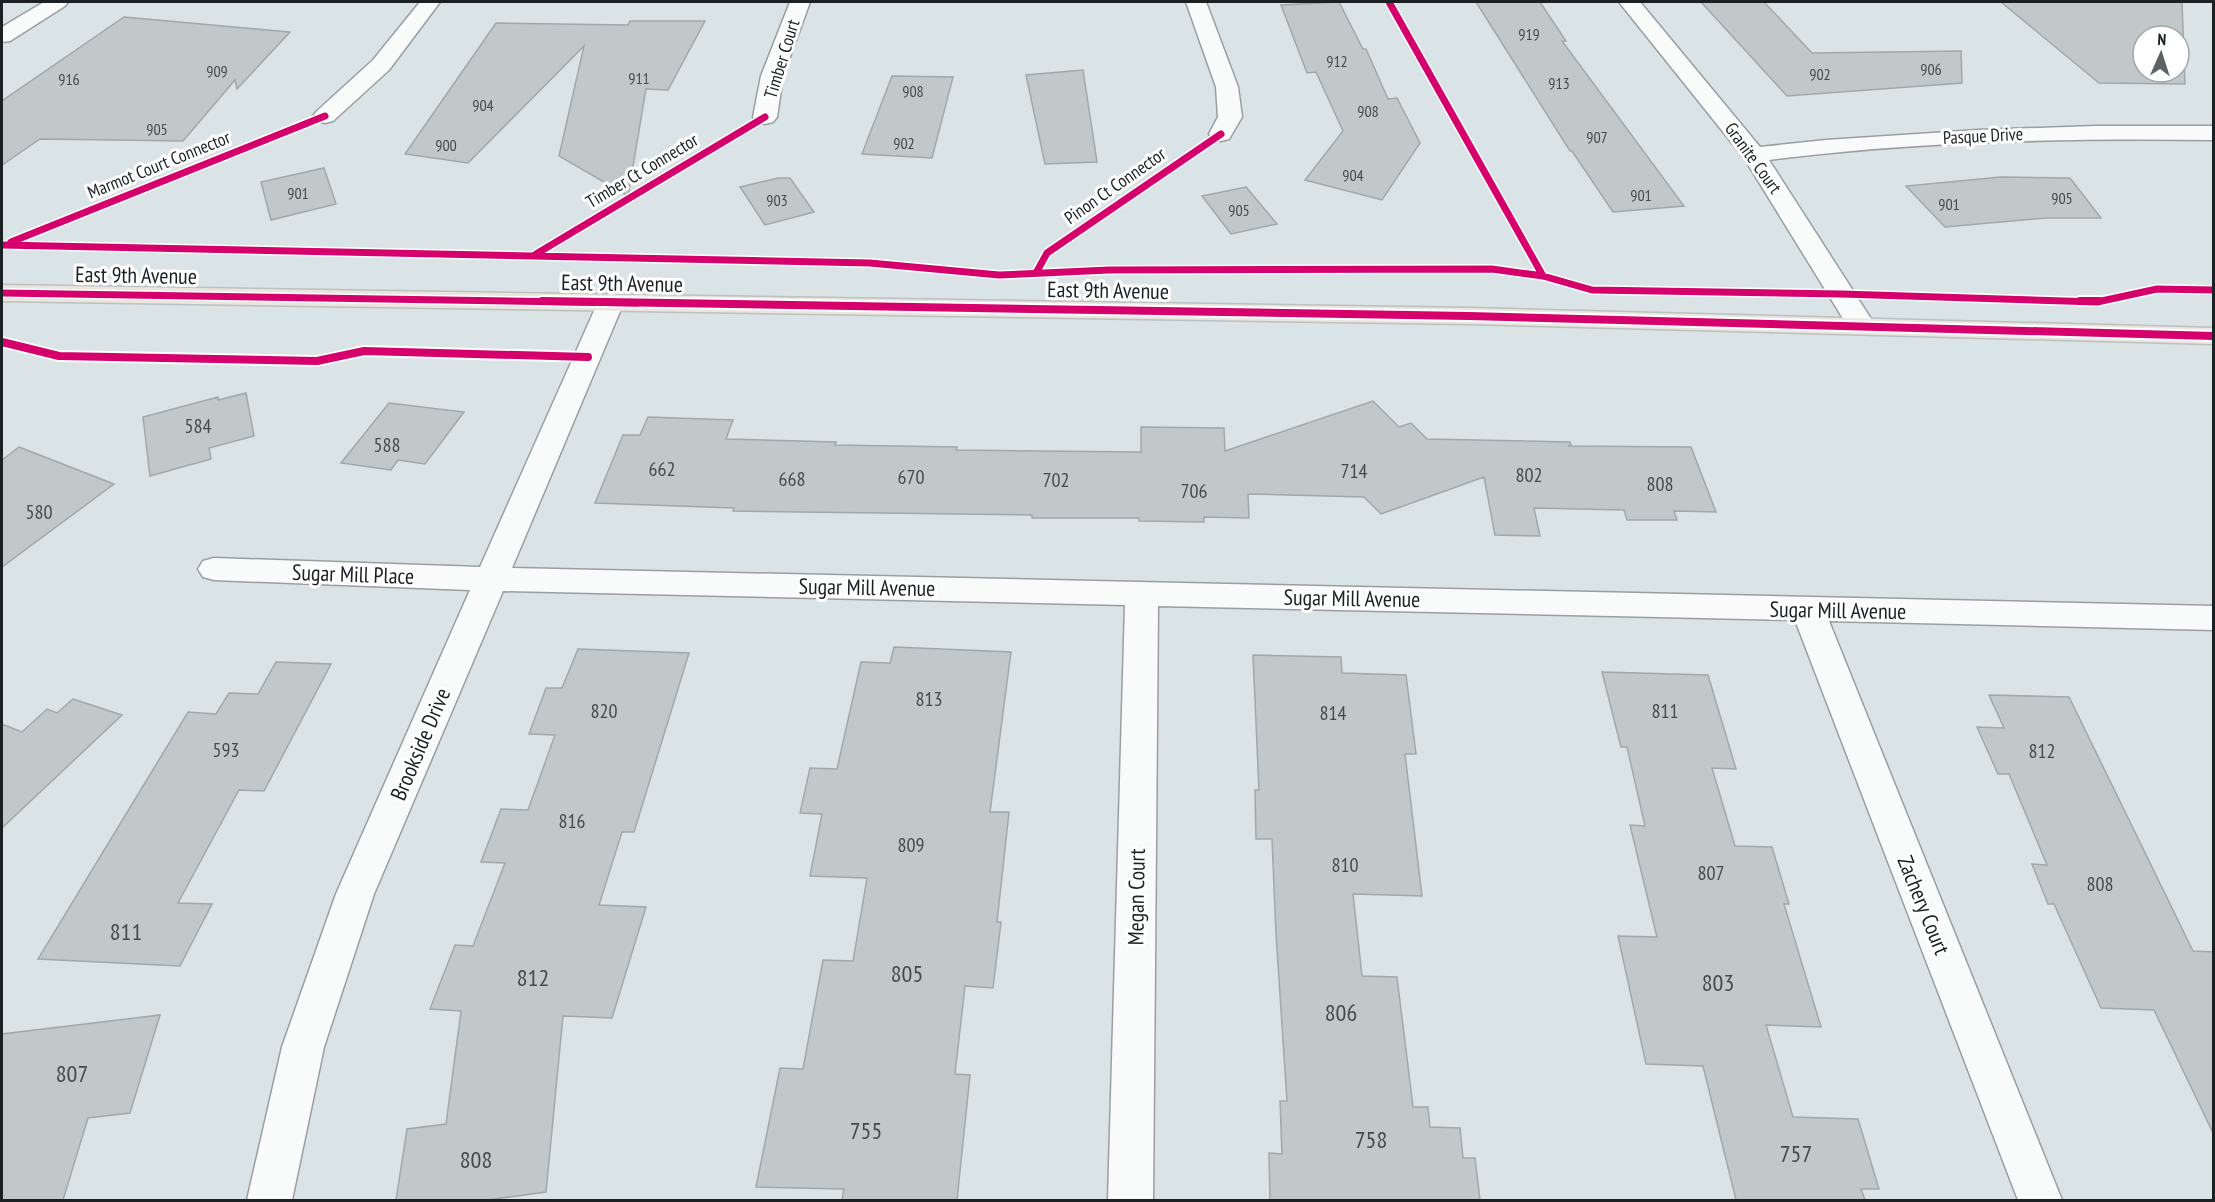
<svg xmlns="http://www.w3.org/2000/svg" width="2215" height="1202" font-family="'PT Sans Narrow',sans-serif">
<rect width="100%" height="100%" fill="#dae3e5"/>
<path fill="#c1c8c9" stroke="#a2a8aa" stroke-width="1.5" fill-rule="evenodd" d="M1339 2 1363 49H1366L1388 99 1397 98 1420 143 1382 200 1305 180 1343 131 1316 72 1307 73 1281 5Z
M1476 2H1540L1566 41H1562L1684 206 1613 212 1572 151H1570Z
M1701 2H1764L1812 53 1961 51 1962 83 1787 96Z
M2001 2H2182L2185 84 2099 83ZM2143 36H2179V72H2143Z
M124 17 290 32 237 89 235 80 183 141 40 139 2 165V101Z
M630 21H705L668 90 646 89 628 196 559 156 584 46 468 163 405 154 496 23 628 25Z
M1083 70 1097 162 1045 164 1026 75Z
M892 76 953 77 932 158 862 154Z
M324 168 336 204 271 220 261 182Z
M2001 177 2070 178 2101 218H2046L1945 227 1906 186Z
M778 178H790L814 212 765 225 740 187Z
M1246 187 1277 224 1231 234 1202 196Z
M246 393 254 436 209 448 211 459 150 476 143 417 218 397V400Z
M1373 401 1399 427 1411 423 1427 439 1570 442 1571 445 1568 446 1691 447 1716 512 1674 511 1677 520H1627L1624 510 1534 508 1540 536 1495 535 1484 477 1381 514 1364 497 1248 494 1249 518 1204 517V522L1139 521V518H1032V515L733 511 734 508 595 503 623 435H640L648 417 733 420 726 439 836 442 835 445 957 447 956 450 1141 452V427L1224 428 1225 451Z
M389 403 464 412 425 464 398 460 391 470 341 463Z
M19 447 114 484 2 567V460Z
M894 647 1011 652 990 812H1009L997 922H1001L993 988 965 986 955 1074 970 1075 957 1200H842L844 1189 756 1187 780 1068 803 1069 823 960 853 961 867 878 810 876 822 814 800 813 810 768 837 769 861 662 890 663Z
M578 649 689 653 634 832H622L599 905 646 907 612 1018 563 1016 546 1192 487 1200H396L407 1129 446 1124 461 1011 430 1009 455 945 473 946 505 863 481 862 501 809 528 810 555 735 529 734 546 688H562Z
M1253 655 1341 657 1342 673 1406 675 1416 754H1405L1422 896 1353 894 1362 976 1397 977 1413 1107H1428L1430 1127 1460 1128 1463 1158H1475L1480 1200H1270L1269 1153 1282 1154 1280 1101H1287L1276 934 1272 839H1256L1255 790H1259Z
M276 662 331 664 264 791 239 790 178 903 212 904 180 966 38 959 188 712 216 714 229 693 258 694Z
M1602 672 1708 675 1736 769 1712 768 1735 846 1772 847 1789 904H1784L1821 1027 1766 1025 1793 1117 1858 1119 1879 1189H1861L1865 1200H1736L1703 1066 1646 1064 1618 936 1657 937 1630 825 1645 826 1627 747H1621Z
M1989 695 2069 697 2193 951 2214 952V1135L2154 1010 2101 1008 2054 904H2048L2032 864 2047 865 2009 774H1998L1977 727 2004 728Z
M73 699 122 715 2 828V724L22 732 47 709 57 713Z
M160 1015 130 1113 88 1118 63 1200H2V1034Z"/>
<g fill="none" stroke-linecap="round" stroke-linejoin="round">
<g stroke="#999fa1" stroke-width="3">
<path id="minor" d="M44 2H68L65 6 10 41 2 42V27Z
M420 2H440L389 70 333 121 325 123 317 121 313 116 317 111 373 60Z
M790 2H810L783 76 777 117 773 122 765 124 757 122 753 117 761 76Z
M1186 2H1206L1238 87 1242 117 1229 139 1221 141 1213 139 1209 134 1218 117 1216 87Z
M1619 2H1640L1760 147 1826 140 1978 130 2095 126H2214V140C2067 138 1914 141 1769 160L1875 325 1871 331 1861 333 1851 331 1847 325 1744 158Z
M611 294 621 296 624 302 512 568 2214 606V630L1829 621 2062 1200H2018L1795 620 1158 606 1153 1200H1108L1125 605 503 591 374 894 324 1047 292 1200H247L282 1047 336 894 470 590 214 580 203 577 198 569 203 561 214 558 480 567 598 302 601 296Z"/>
</g>
<g stroke="#bbc0c1" stroke-width="3">
<path id="major" d="M2 285 1469 308 2214 328V344L1469 324 2 301Z"/>
</g>
<use href="#minor" fill="#f9fbfb" fill-rule="evenodd"/>
<use href="#major" fill="#ebe5de" fill-rule="evenodd"/>
<g stroke="#fff" stroke-width="10">
<path id="cycleway-far1" d="M1389 2 1543 276
M11 242 325 116
M2 245 870 263 999 275 1109 270 1492 269 1543 276 1592 290 1842 294 2097 302 2157 289 2214 290
M536 254 765 117
M1036 273 1047 253 1221 134
M2 293 637 303"/>
</g>
<g stroke="#fff" stroke-width="12">
<path id="cycleway" d="M542 301 1469 316 2214 336
M2080 301H2099
M2 342 59 356 317 361 364 351 588 357"/>
</g>
<use href="#cycleway-far1" stroke="#d6006c" stroke-width="7"/>
<use href="#cycleway" stroke="#d6006c" stroke-width="8"/>
</g>
<g text-anchor="middle" stroke-width="6" stroke-linejoin="round" paint-order="stroke">
<g font-size="16" fill="#444a4c">
<text x="1529" y="40">919</text>
<text x="1337" y="67">912</text>
<text x="1931" y="75">906</text>
<text x="217" y="77">909</text>
<text x="1820" y="80">902</text>
<text x="639" y="84">911</text>
<text x="69" y="85">916</text>
<text x="1559" y="89">913</text>
<text x="913" y="97">908</text>
<text x="483" y="111">904</text>
<text x="1368" y="117">908</text>
<text x="157" y="135">905</text>
<text x="1597" y="143">907</text>
<text x="904" y="149">902</text>
<text x="446" y="151">900</text>
<text x="1353" y="181">904</text>
<text x="298" y="199">901</text>
<text x="1641" y="201">901</text>
<text x="2062" y="204">905</text>
<text x="777" y="206">903</text>
<text x="1949" y="210">901</text>
<text x="1239" y="216">905</text>
</g>
<g font-size="18" fill="#1b2022" stroke="#fff">
<text transform="translate(782 59) rotate(-73)" y="6">Timber Court</text>
<text transform="translate(1983 136) rotate(-3)" y="6">Pasque Drive</text>
<text transform="translate(1753 158) rotate(54)" y="6">Granite Court</text>
<text transform="translate(159 165) rotate(-22)" y="6">Marmot Court Connector</text>
<text transform="translate(642 171) rotate(-31)" y="6">Timber Ct Connector</text>
<text transform="translate(1115 186) rotate(-35)" y="6">Pinon Ct Connector</text>
</g>
<g font-size="20" fill="#444a4c">
<text x="198" y="433">584</text>
<text x="387" y="452">588</text>
<text x="662" y="476">662</text>
<text x="1354" y="478">714</text>
<text x="1529" y="482">802</text>
<text x="911" y="484">670</text>
<text x="792" y="486">668</text>
<text x="1056" y="487">702</text>
<text x="1660" y="491">808</text>
<text x="1194" y="498">706</text>
<text x="39" y="519">580</text>
<text x="929" y="706">813</text>
<text x="604" y="718">820</text>
<text x="1665" y="718">811</text>
<text x="1333" y="720">814</text>
<text x="226" y="757">593</text>
<text x="2042" y="758">812</text>
<text x="572" y="828">816</text>
<text x="911" y="852">809</text>
<text x="1345" y="872">810</text>
<text x="1711" y="880">807</text>
<text x="2100" y="891">808</text>
</g>
<g font-size="22" fill="#1b2022" stroke="#fff">
<text transform="translate(136 275) rotate(1)" y="8">East 9th Avenue</text>
<text transform="translate(622 283) rotate(1)" y="8">East 9th Avenue</text>
<text transform="translate(1108 290) rotate(1)" y="8">East 9th Avenue</text>
<text transform="translate(353 574) rotate(2)" y="8">Sugar Mill Place</text>
<text transform="translate(867 587) rotate(1)" y="8">Sugar Mill Avenue</text>
<text transform="translate(1352 598) rotate(1)" y="8">Sugar Mill Avenue</text>
<text transform="translate(1838 610) rotate(1)" y="8">Sugar Mill Avenue</text>
<text transform="translate(420 744) rotate(-67)" y="8">Brookside Drive</text>
<text transform="translate(1136 897) rotate(-89)" y="8">Megan Court</text>
<text transform="translate(1924 905) rotate(68)" y="8">Zachery Court</text>
</g>
<g font-size="24" fill="#444a4c">
<text x="126" y="940">811</text>
<text x="907" y="982">805</text>
<text x="533" y="986">812</text>
<text x="1718" y="991">803</text>
<text x="1341" y="1021">806</text>
<text x="72" y="1082">807</text>
<text x="866" y="1139">755</text>
<text x="1371" y="1148">758</text>
<text x="1796" y="1162">757</text>
<text x="476" y="1168">808</text>
</g>
</g>
<rect width="2215" height="1202" fill="none" stroke="#1b2022" stroke-width="6"/>
<g transform="translate(2161 54) rotate(3)"><circle r="28" fill="#ffffff" stroke="#a4a6a7" stroke-width="1.5"/>
<path d="M0-4.5L10 22L0 15L-10 22Z" fill="#5e6466"/>
<text y="-9" font-size="16" font-weight="bold" text-anchor="middle" fill="#1b2022">N</text>
</g>
</svg>
